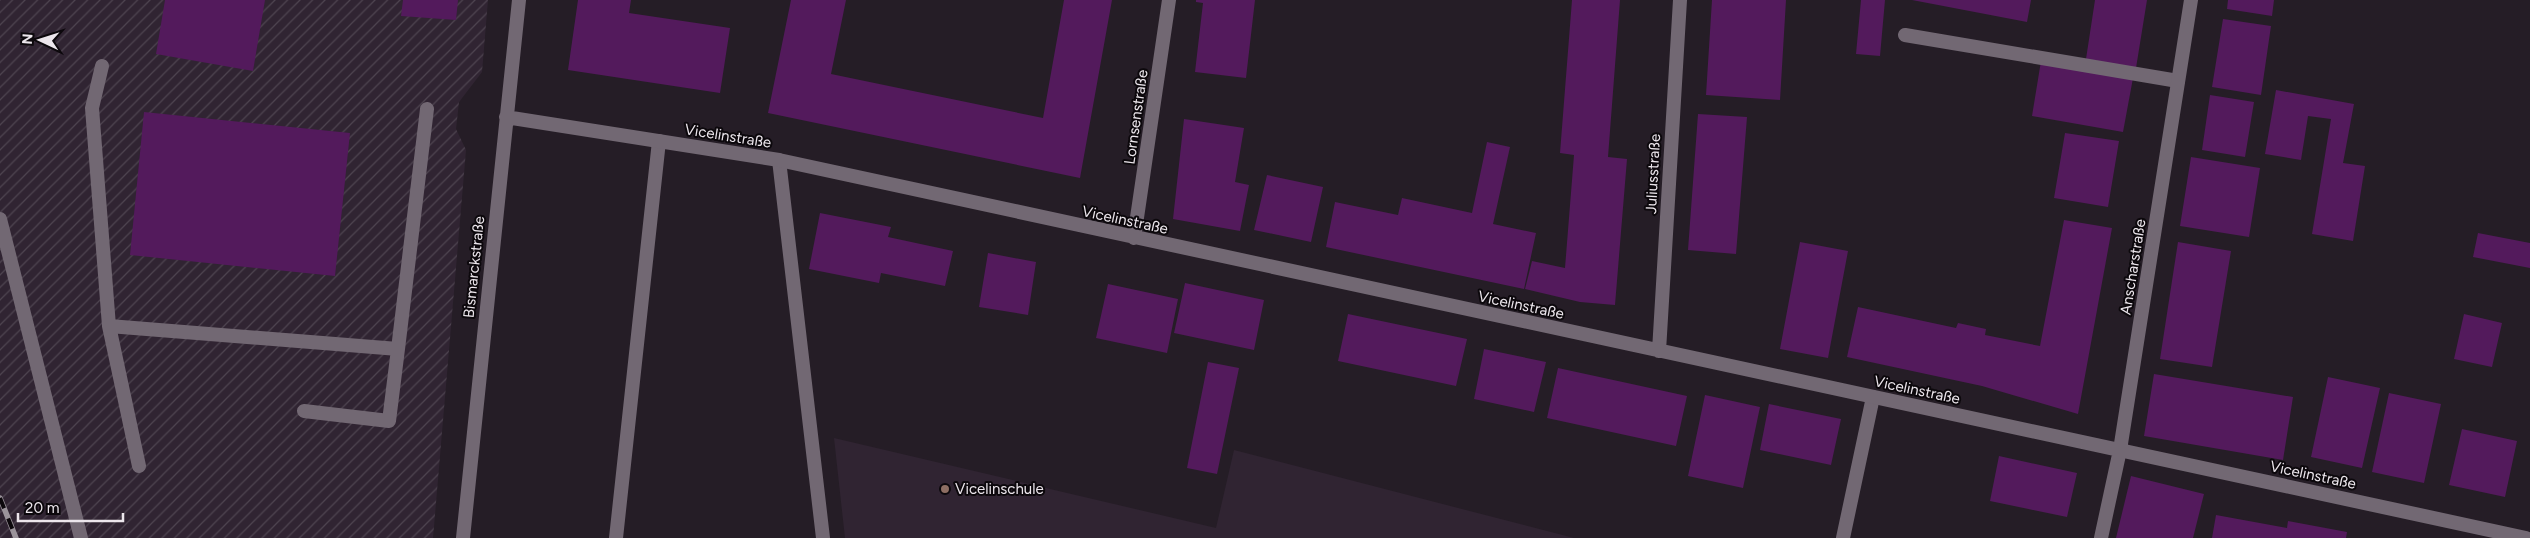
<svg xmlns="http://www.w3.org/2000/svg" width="2530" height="538" font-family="Figtree,sans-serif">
<defs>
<pattern id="industrial-furrows" width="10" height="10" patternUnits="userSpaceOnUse" patternTransform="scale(1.25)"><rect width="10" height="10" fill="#302432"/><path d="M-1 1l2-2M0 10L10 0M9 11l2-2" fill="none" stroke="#4e4450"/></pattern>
</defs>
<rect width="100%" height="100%" fill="#251d26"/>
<path fill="#302432" d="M834 438 1216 528 1234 450 1574 538H845Z"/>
<path fill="url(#industrial-furrows)" d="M0 0H488L482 72 459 102 456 129 466 150 433 538H0Z"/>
<path fill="#531a5c" d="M165 0H265L253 71 156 54Z
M403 0H458L456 20 401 16Z
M578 0H631L629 13 730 28 720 93 568 70Z
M791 0H846L831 74 1043 118 1064 0H1112L1080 178 768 113Z
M1196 0H1255L1246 78 1195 72 1203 3 1196 2Z
M1572 0H1620L1608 157 1627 159 1615 305 1580 302 1525 289 1532 261 1565 268 1574 155 1560 153Z
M1712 0H1786L1780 100 1706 95Z
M1861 0H1885L1880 56 1856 54Z
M1912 0H2031L2027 22Z
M2095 0H2147L2136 68 2086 59Z
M2228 0H2274L2272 16 2227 9Z
M2223 19 2271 26 2261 95 2212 87Z
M2041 61 2133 78 2123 132 2032 116Z
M2276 90 2354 104 2343 163 2365 166 2353 241 2312 234 2331 119 2308 116 2301 160 2265 154Z
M2210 95 2254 102 2245 157 2202 150Z
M144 112 350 133 335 276 130 255Z
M1698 114 1747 117 1736 254 1688 250Z
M1184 119 1244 128 1235 182 1249 185 1240 231 1173 219Z
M2065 133 2119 141 2108 207 2054 198Z
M1487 142 1510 147 1493 224 1536 233 1524 289 1326 247 1335 202 1398 215 1402 198 1472 213Z
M2191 157 2260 168 2249 237 2180 226Z
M1267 175 1323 187 1311 242 1254 230Z
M820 213 891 227 888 237 953 251 945 286 881 273 879 283 809 269Z
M2064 220 2112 228 2078 414 1982 386 1847 357 1858 307 1956 328 1958 323 1986 329 1985 335 2040 346Z
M2478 233 2530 243V268L2473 257Z
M1800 242 1848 251 1828 358 1780 349Z
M2178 242 2231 251 2212 367 2160 359Z
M988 253 1036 262 1028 315 979 307Z
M1185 283 1264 300 1254 350 1174 333Z
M1108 284 1178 299 1167 353 1096 338Z
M1348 314 1467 339 1456 386 1338 361Z
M2464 314 2502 323 2492 367 2454 359Z
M1484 349 1546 362 1534 412 1474 399Z
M1208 362 1239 368 1217 474 1187 468Z
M1558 368 1687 396 1676 446 1547 418Z
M2154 374 2293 397 2283 460 2144 436Z
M2328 377 2380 388 2362 468 2311 457Z
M2389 393 2441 404 2424 483 2372 472Z
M1705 395 1760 407 1743 488 1688 476Z
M1769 404 1841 419 1831 465 1760 450Z
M2462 429 2517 441 2505 497 2449 485Z
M1999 456 2077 473 2067 517 1990 501Z
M2131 476 2204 494 2193 538H2116Z
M2216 515 2287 528 2288 521 2347 532 2346 538H2212Z"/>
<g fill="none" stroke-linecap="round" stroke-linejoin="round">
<path stroke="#726873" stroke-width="14" d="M1905 35 2178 81
M102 66 92 108 109 326 398 349 427 109
M779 160 823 538
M0 219 81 538
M109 326 139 466
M304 411 389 421 398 349
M616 538 659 141
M1843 538 1873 397"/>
<path stroke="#726873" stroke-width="14" d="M506 117 779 160 2526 538
M1134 238 1169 0
M1659 351 1680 0
M463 538 519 0
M2101 538 2120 450 2191 0"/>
<g stroke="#9b949b" stroke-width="5.5">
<path id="rail" d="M0 498 16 538"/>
</g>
<use href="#rail" stroke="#0c080c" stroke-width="4" stroke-dasharray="11" stroke-linecap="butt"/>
</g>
<circle fill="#8d6e63" stroke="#0c080c" stroke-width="2" cx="945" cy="489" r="5"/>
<g text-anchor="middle" stroke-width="4" stroke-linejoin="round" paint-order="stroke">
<g font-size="15" fill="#ece6ec" stroke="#0c080c">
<text transform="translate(1136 117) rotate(-82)" y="5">Lornsenstraße</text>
<text transform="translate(728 136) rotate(9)" y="5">Vicelinstraße</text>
<text transform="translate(1653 174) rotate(-87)" y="5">Juliusstraße</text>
<text transform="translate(1125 220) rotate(12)" y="5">Vicelinstraße</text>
<text transform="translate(474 267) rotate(-84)" y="5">Bismarckstraße</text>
<text transform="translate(2133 267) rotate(-81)" y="5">Anscharstraße</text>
<text transform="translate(1521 305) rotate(12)" y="5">Vicelinstraße</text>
<text transform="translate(1917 390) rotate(12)" y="5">Vicelinstraße</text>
<text transform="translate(2313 475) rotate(12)" y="5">Vicelinstraße</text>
</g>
<g font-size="15" fill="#ece6ec" stroke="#0c080c" text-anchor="start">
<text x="955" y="494">Vicelinschule</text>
</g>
</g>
<g transform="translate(40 40) rotate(274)" stroke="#0c080c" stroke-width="4" paint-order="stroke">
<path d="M0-4L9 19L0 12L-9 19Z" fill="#ece6ec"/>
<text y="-8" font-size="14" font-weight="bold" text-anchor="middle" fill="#ece6ec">N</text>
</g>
<path d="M18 513v8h105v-8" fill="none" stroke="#ece6ec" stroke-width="2.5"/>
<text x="25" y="513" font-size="15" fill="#ece6ec" stroke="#0c080c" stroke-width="4" paint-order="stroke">20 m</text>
</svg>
